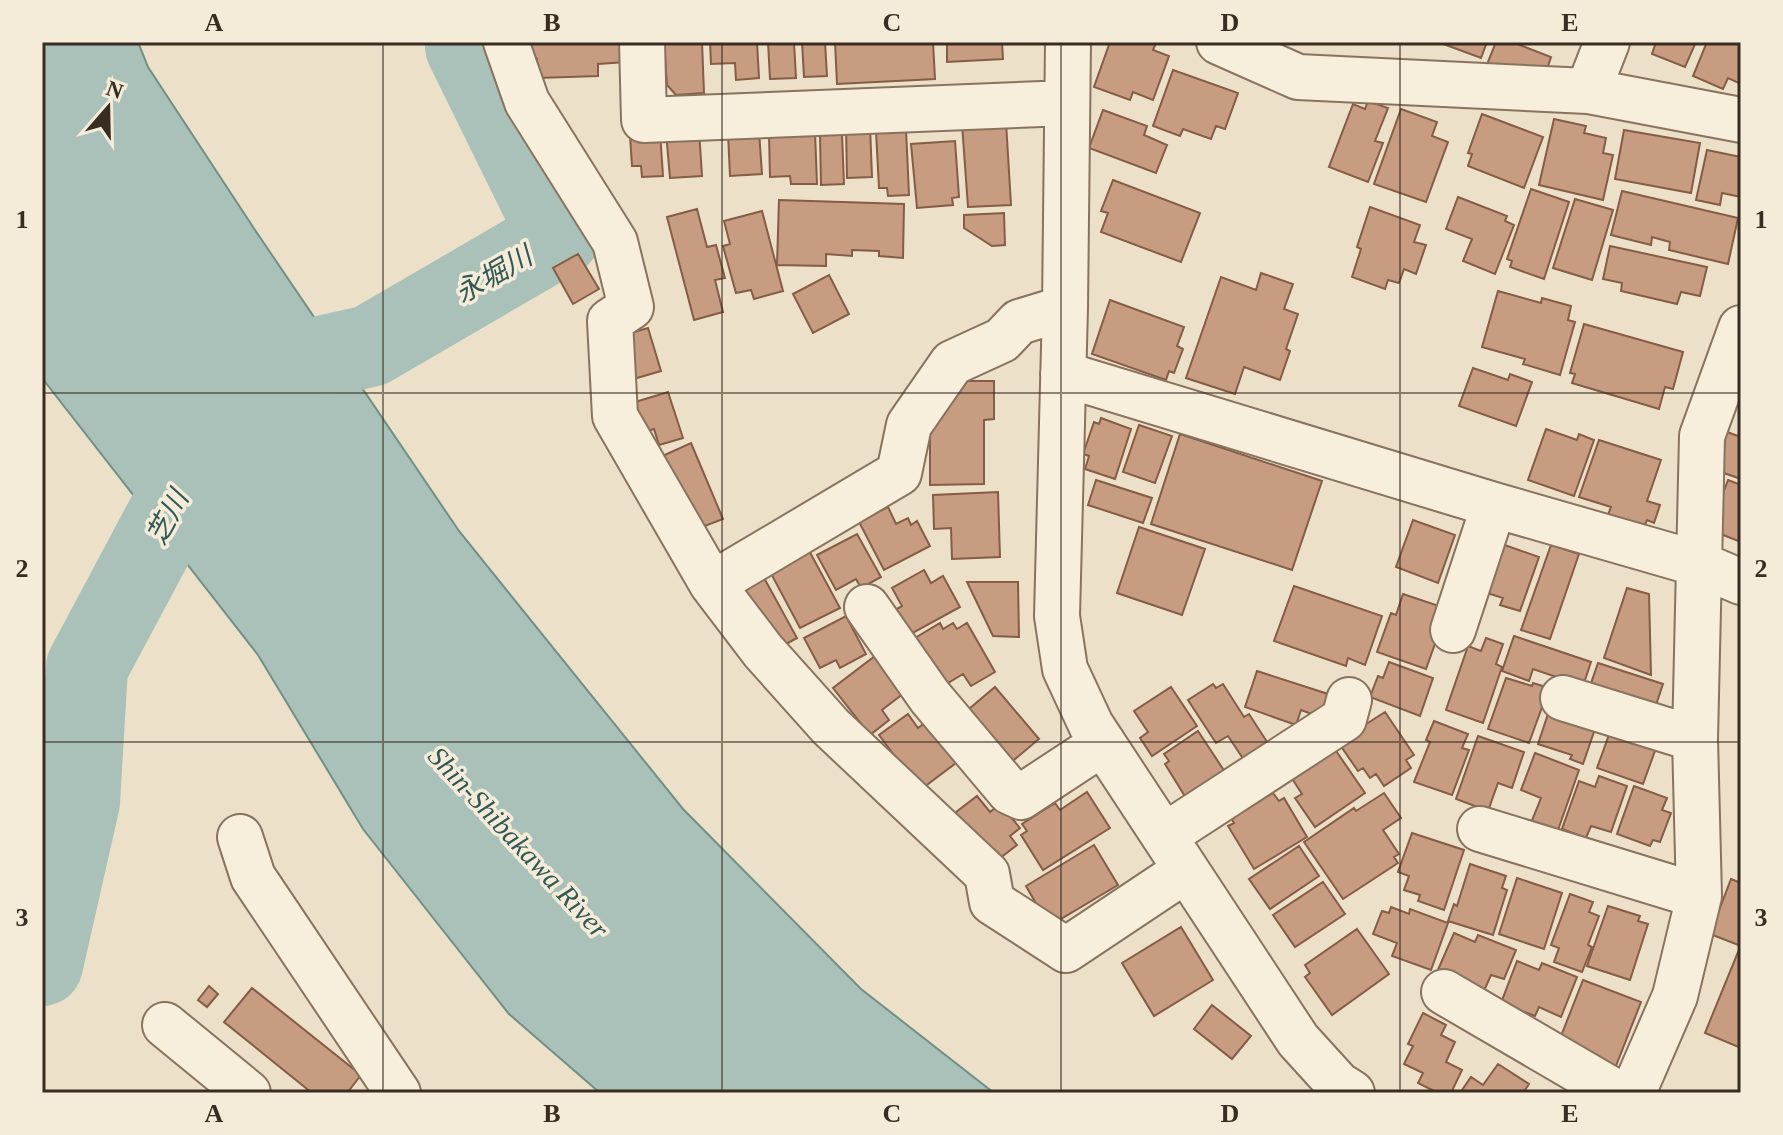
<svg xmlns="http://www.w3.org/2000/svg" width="1783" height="1135" font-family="'Times New Roman','Noto Sans JP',serif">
<rect width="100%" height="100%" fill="#ece0c8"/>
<path fill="#a9c1b9" stroke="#708f86" stroke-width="2" d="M42 42H138L148 67 255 230 459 531 683 809 861 989 994 1093H600L509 1014 363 829 258 655 42 378Z"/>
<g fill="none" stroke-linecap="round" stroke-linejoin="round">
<path stroke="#a9c1b9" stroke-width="82" d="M235 390 275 367 370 346 559 236 466 47
M42 965 79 802 87 667 213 431"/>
</g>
<path fill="#c89c81" stroke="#855c45" stroke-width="2" d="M524 42H625L626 62 598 64V76L538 78 537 59H525Z
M664 42H702L704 93 676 95 667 85Z
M710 42H757L759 78 736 80 735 63 711 64Z
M768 42H794L796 78 770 79Z
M802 42H825L827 76 804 77Z
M835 42H933L935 79 837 84Z
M947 42H1002L1003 59 947 62Z
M1110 42H1153L1156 43 1153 50 1169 56 1153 100 1133 92 1130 100 1094 87Z
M1438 42H1487L1481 58Z
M1496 42H1512L1551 57 1545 75 1486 67Z
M1656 42H1696L1685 67 1652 54Z
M1707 42H1741V84L1728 78 1723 89 1693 76Z
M1173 70 1238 93 1225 129 1216 126 1211 139 1183 129 1180 136 1153 126Z
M1368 101 1388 108 1375 141 1383 143 1368 182 1329 167 1353 104 1365 109Z
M1401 109 1437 122 1432 136 1448 142 1426 202 1374 184Z
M1103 110 1147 126 1144 135 1167 145 1156 173 1089 148Z
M1482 114 1543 137 1524 188 1468 166 1472 154 1468 153Z
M1554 119 1586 126 1584 133 1606 138 1603 153 1613 155 1603 200 1539 185Z
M1006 122 1011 205 968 207 962 124Z
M870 126 872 177 847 178 846 127Z
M906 129 909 195 888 196 887 188H879L876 131Z
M699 130 702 176 670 178 666 132Z
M1624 130 1700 143 1691 193 1615 179Z
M759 131 762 174 730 176 728 133Z
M660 132 663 176 642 177 641 166H632L630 135Z
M815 132 817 184H791L790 176 770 177 769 134Z
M842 134 844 184 821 185 820 135Z
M955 141 959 197 952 198 953 205 917 208 911 144Z
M1707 150 1741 157V197L1722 193 1720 205 1696 200Z
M1113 180 1200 213 1181 262 1101 232 1108 213 1101 211Z
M1531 189 1569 202 1544 279 1510 267 1512 261 1507 259Z
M1622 191 1738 218 1728 264 1669 250 1670 242 1652 237 1651 245 1611 235Z
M1458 197 1507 216 1505 221 1514 225 1495 274 1463 261 1472 239 1446 229Z
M1575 199 1613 210 1592 280 1553 268Z
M779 200 904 204 903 258 879 256V251L852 250V256L826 254V266L777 265Z
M1370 207 1420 225 1414 242 1426 245 1416 274 1404 269 1399 283 1388 280 1385 289 1352 277 1361 249 1357 247Z
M697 209 707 247 716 245 725 278 715 280 723 312 694 320 667 217Z
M762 211 783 291 754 299 751 290 736 293 723 246 730 244 724 221Z
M1004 213 1005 245 992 246 964 228V215Z
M1610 246 1707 267 1700 296 1681 292 1677 304 1621 291 1622 283 1603 279Z
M578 254 599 289 573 304 553 268Z
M1261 273 1293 284 1284 309 1298 314 1286 349 1290 351 1280 380 1244 367 1235 394 1186 378 1221 277 1256 290Z
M829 275 849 314 813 333 793 294Z
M1498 291 1541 303 1542 298 1571 306 1568 320 1575 322 1560 375 1523 364 1525 359 1482 347Z
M1110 300 1184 327 1177 346 1183 349 1174 373 1169 371 1166 380 1092 354Z
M1584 324 1683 352 1673 389 1665 387 1659 409 1572 383 1575 374 1570 373Z
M648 328 661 371 630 380 617 337Z
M1473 368 1508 380 1510 374 1532 382 1516 426 1459 406Z
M963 381H994V419L984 420V484L930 485V422Z
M668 392 683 438 659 445 654 429 641 433 632 403Z
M1101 418 1131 429 1115 479 1085 469 1089 456 1083 454 1094 422 1099 424Z
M1139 425 1172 436 1155 483 1123 472Z
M1546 429 1577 440 1579 434 1594 440 1574 496 1528 480Z
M1727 432 1741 437V479L1721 472 1723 465 1716 463Z
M1180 434 1322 481 1292 570 1151 524Z
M1599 440 1661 460 1647 501 1660 505 1654 523 1647 520 1644 527 1608 515 1611 507 1579 497Z
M691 443 723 519 692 531 658 458Z
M1096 480 1152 498 1143 523 1088 505Z
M1728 480 1741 485V542L1718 533 1713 520Z
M998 492 1000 557 952 559 951 528 934 529 933 495Z
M888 507 896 524 908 518 911 525 917 521 930 546 884 570 859 522Z
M1413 520 1455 535 1438 583 1396 567Z
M1139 527 1205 549 1182 615 1117 593Z
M857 534 881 577 861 588 856 579 836 590 817 555Z
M1496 542 1539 557 1520 611 1500 605 1503 598 1478 590Z
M806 545 840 608 800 628 767 566Z
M1551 545 1579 554 1550 639 1521 630Z
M924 570 931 583 943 576 960 607 909 635 895 610 902 606 892 588Z
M763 576 797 638 777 649 737 590Z
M967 582H1018L1019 637 993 636Z
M1294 586 1382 616 1365 665 1348 658 1346 666 1274 641Z
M1627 588 1649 594 1651 675 1604 658Z
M1403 594 1439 606 1432 624 1441 627 1426 669 1377 652 1391 613 1396 615Z
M846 616 866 654 840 668 836 660 820 668 804 638Z
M940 623 943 629 953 623 957 629 967 623 995 672 971 686 963 674 943 686 915 638Z
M1514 636 1591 662 1583 686 1533 669 1529 681 1502 671Z
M1486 638 1503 644 1496 664 1502 667 1483 723 1446 710 1468 646 1481 651Z
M875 656 904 693 882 710 889 720 870 735 833 688Z
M1389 662 1433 678 1420 716 1370 697 1378 676 1383 678Z
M1598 663 1663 684 1653 714 1588 692Z
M1257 671 1328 694 1320 717 1301 710 1296 725 1245 707Z
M1506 678 1532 686 1533 683 1549 688 1529 743 1488 729Z
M1213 684 1216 688 1223 684 1244 717 1249 714 1271 748 1246 763 1228 736 1216 743 1188 700Z
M995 687 1039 739 1008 765 969 709Z
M1171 687 1197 726 1152 756 1140 738 1148 732 1134 711Z
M1385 712 1414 755 1406 760 1411 768 1384 786 1376 774 1370 778 1363 768 1358 771 1338 742Z
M908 714 918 728 926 722 956 763 920 790 879 735Z
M1548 714 1597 723 1583 764 1570 759 1572 755 1538 744Z
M1434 721 1468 734 1462 748 1469 750 1452 795 1414 782 1430 742 1426 740Z
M1198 731 1225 772 1186 798 1165 764 1169 761 1164 754Z
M1610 732 1656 748 1643 784 1597 768Z
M1478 736 1524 752 1512 788 1498 783 1488 811 1456 799Z
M1334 748 1365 793 1315 827 1295 798 1302 794 1291 777Z
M1535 753 1579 770 1557 833 1531 823 1541 798 1521 790Z
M1599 776 1627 786 1611 832 1591 826 1586 838 1562 829 1579 781 1595 787Z
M1634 786 1667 798 1662 810 1671 813 1660 842 1653 840 1650 846 1617 834Z
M1087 792 1110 828 1043 870 1021 835 1027 831 1022 824 1055 803 1060 810Z
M1273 793 1279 801 1284 798 1307 837 1254 869 1228 826 1234 823 1231 818Z
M1384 793 1401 818 1383 830 1399 854 1394 857 1398 863 1343 899 1304 842 1354 808 1356 811Z
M977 796 990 812 1000 804 1020 828 1010 836 1017 845 991 865 951 816Z
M1412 833 1464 850 1444 910 1418 901 1420 895 1404 890 1409 876 1398 872Z
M1094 845 1118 885 1049 926 1026 886Z
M1299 846 1319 876 1270 909 1249 879Z
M1470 864 1506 876 1502 888 1507 890 1493 935 1448 921 1454 904 1457 906Z
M1517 878 1562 893 1544 949 1499 934Z
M1731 879 1741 883V946L1710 934Z
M1323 882 1345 914 1295 947 1273 915Z
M1570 894 1593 902 1589 912 1599 916 1588 945 1592 947 1582 972 1554 962 1559 948 1551 945Z
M1608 906 1640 916 1638 921 1648 924 1630 980 1587 966Z
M1391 907 1409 914 1410 909 1448 923 1431 970 1392 956 1397 943 1373 934 1382 911 1389 913Z
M1181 927 1213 980 1154 1016 1122 963Z
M1357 929 1389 974 1332 1015 1305 977 1310 973 1305 965Z
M1454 933 1475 942 1478 935 1516 950 1504 979 1491 975 1484 991 1437 972Z
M1738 952 1741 953V1048L1705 1033Z
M1517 961 1539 970 1542 963 1577 977 1561 1017 1539 1007 1535 1016 1501 1003Z
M1583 980 1641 1002 1614 1071 1556 1049Z
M209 986 218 994 207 1007 198 1000Z
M252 988 361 1075 347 1093H312L224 1022Z
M1212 1005 1251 1036 1232 1059 1194 1029Z
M1423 1013 1446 1025 1441 1035 1455 1042 1446 1062 1462 1070 1451 1093H1438L1418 1083 1423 1073 1404 1064 1413 1046 1408 1044Z
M1498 1064 1529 1084 1523 1093H1460L1471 1077 1483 1085Z"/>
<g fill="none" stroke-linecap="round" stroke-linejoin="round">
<g stroke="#88735e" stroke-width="48">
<path id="minor" d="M506 42 527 102 615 242 631 307 610 321 615 416 712 584 899 473 909 425 952 363 1002 340 1019 322 1065 308
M642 42 644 120 1067 103
M1068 42 1065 308 1057 616 1065 669 1091 725 1298 1040 1338 1084 1352 1093
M1219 42 1298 77 1588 91 1741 120
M1588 91 1607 42
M1063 374 1494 505 1699 564 1741 582
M712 584 763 651 831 727 987 874 992 902 1066 950 1186 870
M867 607 930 697 1010 792 1021 797 1103 743
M1453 630 1494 505
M1563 698 1695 739
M1480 829 1699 896
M1164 836 1344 719 1349 700
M240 837 253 877 398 1093
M1444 992 1617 1093
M165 1025 248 1093
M1633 1093 1675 996 1699 896 1695 739 1702 436 1741 328"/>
</g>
<use href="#minor" stroke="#f7eedb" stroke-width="44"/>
</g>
<path fill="none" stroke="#392c21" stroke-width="2" stroke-opacity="0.55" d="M383 42V1093M722 42V1093M1061 42V1093M1400 42V1093M42 393H1741M42 742H1741"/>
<g text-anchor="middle" stroke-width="7" stroke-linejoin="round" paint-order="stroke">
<g font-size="28" font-style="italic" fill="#315854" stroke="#f4ebd8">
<text transform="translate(493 274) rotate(-30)" y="10">永堀川</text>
<text transform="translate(167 517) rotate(-62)" y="10">芝川</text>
<text transform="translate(519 842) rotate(47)" y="10">Shin-Shibakawa River</text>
</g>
</g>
<rect width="1783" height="1135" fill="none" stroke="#f4ebd8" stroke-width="88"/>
<g transform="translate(108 108) rotate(20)" stroke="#f4ebd8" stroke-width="6" paint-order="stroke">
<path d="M0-6L14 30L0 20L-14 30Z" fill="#392c21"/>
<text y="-12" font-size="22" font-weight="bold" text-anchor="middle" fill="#392c21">N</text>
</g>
<rect x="44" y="44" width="1695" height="1047" fill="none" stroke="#392c21" stroke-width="3"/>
<g font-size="26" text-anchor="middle" font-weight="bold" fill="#392c21">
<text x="214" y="31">A</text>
<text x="552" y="31">B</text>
<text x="892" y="31">C</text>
<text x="1230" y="31">D</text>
<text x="1570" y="31">E</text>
<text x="22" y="228">1</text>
<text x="1761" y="228">1</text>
<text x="22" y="577">2</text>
<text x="1761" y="577">2</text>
<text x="22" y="926">3</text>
<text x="1761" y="926">3</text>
<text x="214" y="1122">A</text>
<text x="552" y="1122">B</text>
<text x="892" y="1122">C</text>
<text x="1230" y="1122">D</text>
<text x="1570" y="1122">E</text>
</g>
</svg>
